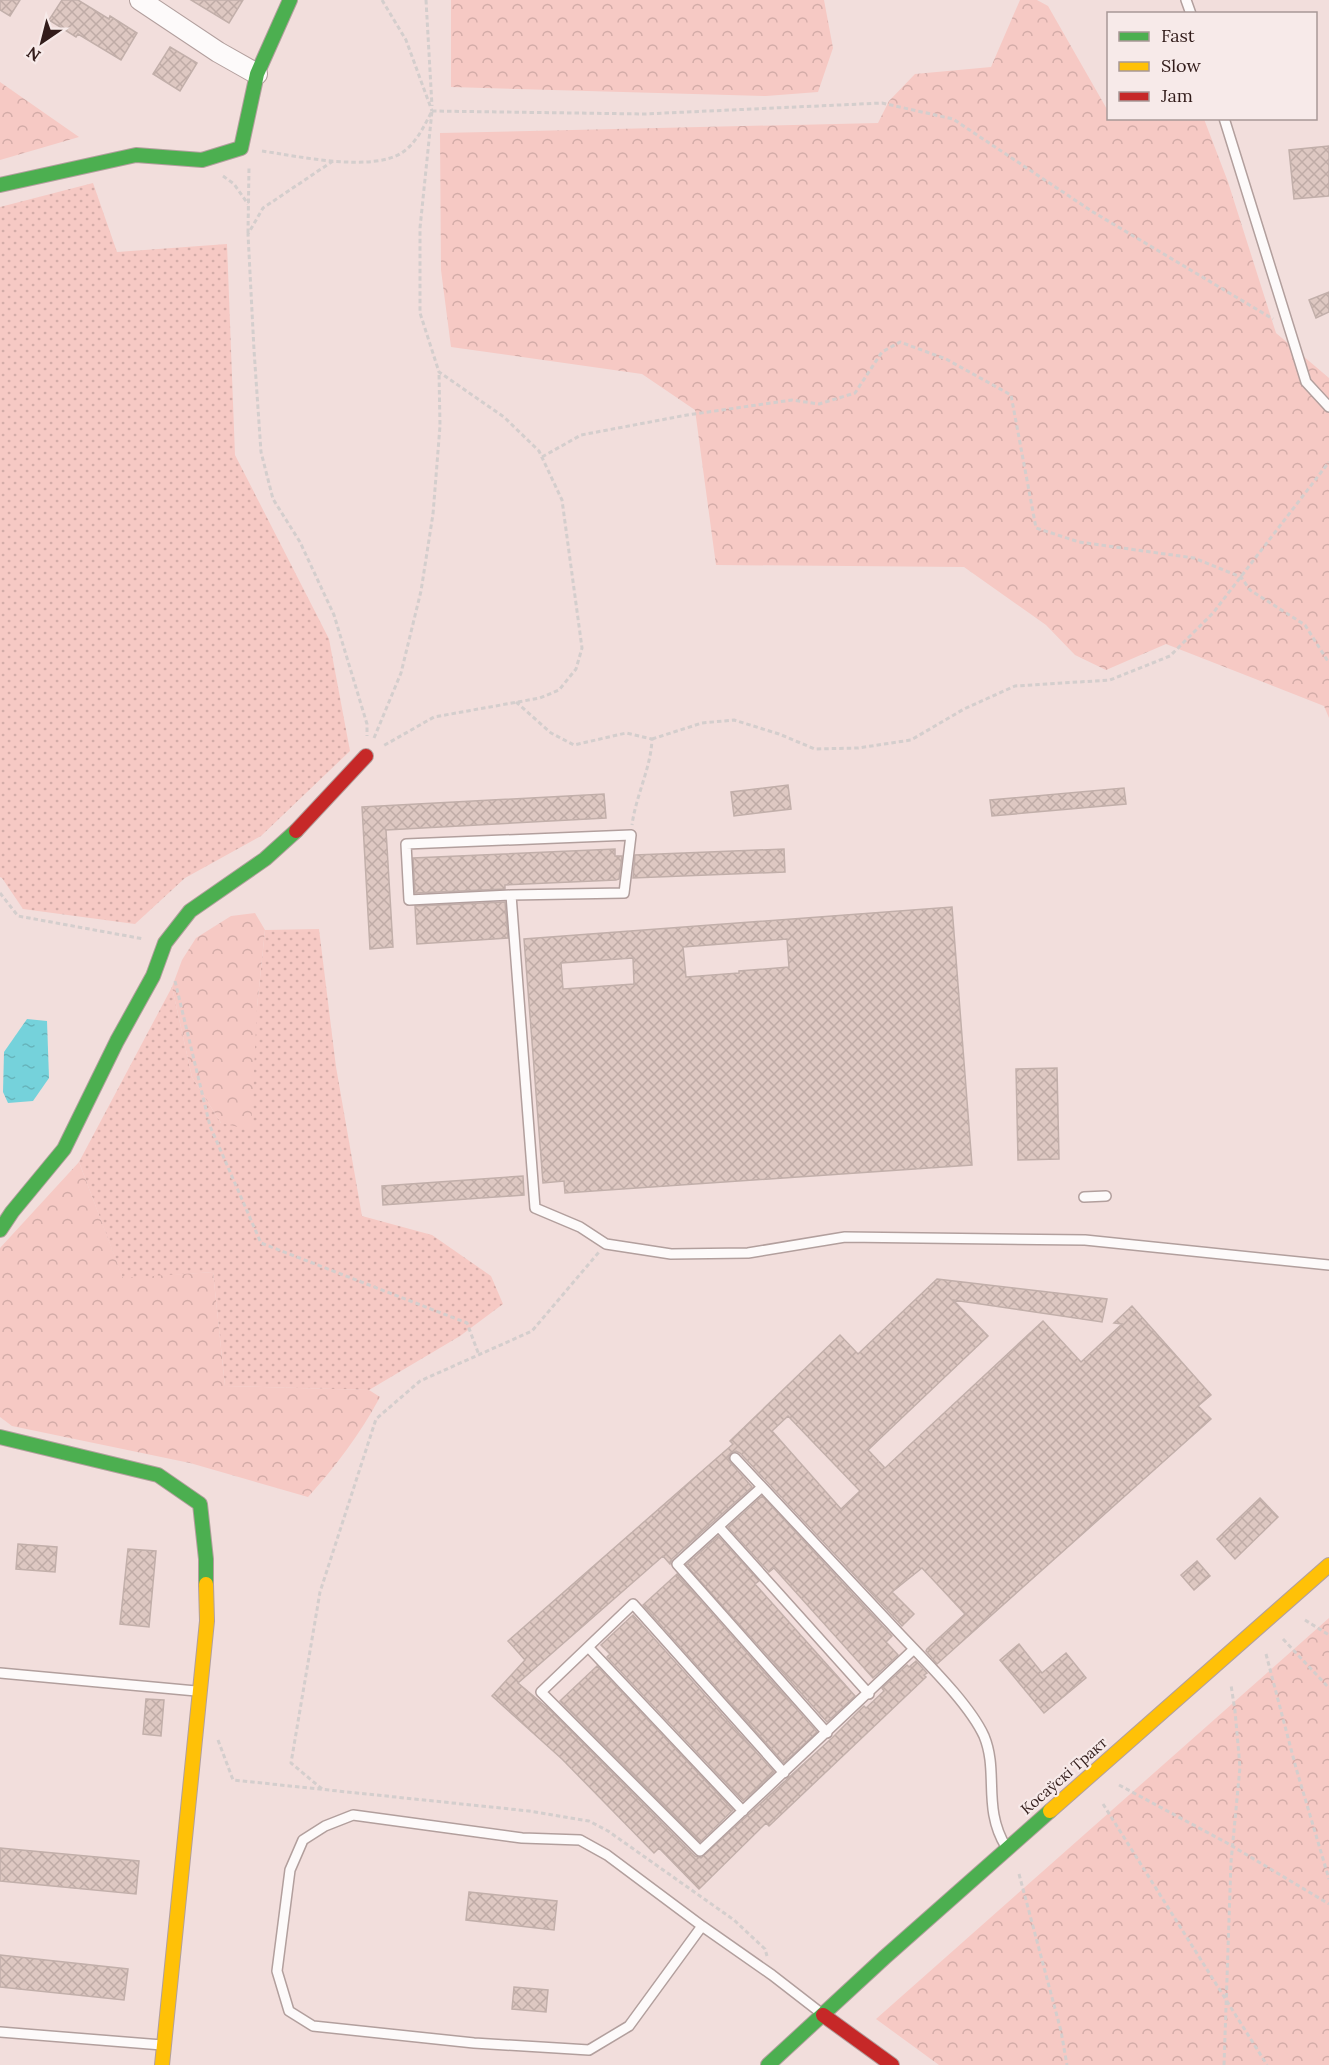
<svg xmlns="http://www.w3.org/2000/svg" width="1329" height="2065" font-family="Lora,serif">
<defs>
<pattern id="grass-dots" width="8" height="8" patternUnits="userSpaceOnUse" patternTransform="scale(1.5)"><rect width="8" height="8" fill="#f6c9c4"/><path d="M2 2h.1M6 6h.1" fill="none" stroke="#d3aca8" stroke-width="1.8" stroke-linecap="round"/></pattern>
<pattern id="forest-crowns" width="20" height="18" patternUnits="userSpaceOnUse" patternTransform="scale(1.5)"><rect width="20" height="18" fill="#f6c9c4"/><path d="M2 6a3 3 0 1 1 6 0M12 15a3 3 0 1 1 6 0" fill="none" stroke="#d3aca8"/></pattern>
<pattern id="water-ripples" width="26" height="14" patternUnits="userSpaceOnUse" patternTransform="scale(1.5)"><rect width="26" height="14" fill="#75d2db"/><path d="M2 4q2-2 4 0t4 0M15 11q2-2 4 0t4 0" fill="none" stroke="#66b4bb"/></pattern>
<pattern id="building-cross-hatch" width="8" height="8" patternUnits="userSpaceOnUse" patternTransform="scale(1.5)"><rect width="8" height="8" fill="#dec8c2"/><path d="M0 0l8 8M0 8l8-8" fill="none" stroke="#bfaba6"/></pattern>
</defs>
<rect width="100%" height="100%" fill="#f2dedc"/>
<path fill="url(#grass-dots)" d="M93 183 117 252 227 244 235 455 329 639 350 751 261 836 185 878 135 924 23 909 2 878 0 877V207Z
M319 929 336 1067 362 1216 432 1235 491 1276 503 1304 460 1336 369 1390 225 1386 213 1272 123 1279 79 1162 172 987 192 1077 221 1123 257 1007 265 930Z"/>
<path fill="url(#forest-crowns)" d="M451 0H824L833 48 818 92 766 96 451 87Z
M1020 0H1037L1048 6 1108 111V118L1204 119 1228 182 1276 333 1329 378V718L1324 706 1166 644 1106 670 1075 655 1046 625 964 567 716 565 695 410 642 374 451 347 441 270 440 133 878 123 889 101 915 74 991 67Z
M0 82 79 137 0 160Z
M255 913 265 930 257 1007 251 1130 221 1123 192 1077 172 987 182 960 196 938 231 916Z
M79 1162 123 1278 213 1272 225 1386 369 1390 380 1397C360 1434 336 1466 308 1497L190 1463 12 1426 0 1417V1248Z
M1329 1618V2065H939L876 2019Z"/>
<path fill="url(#water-ripples)" d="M27 1019 47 1021 49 1078 33 1101 8 1103 3 1092 4 1052Z"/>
<path fill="url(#building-cross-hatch)" stroke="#c2afaa" stroke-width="1.5" fill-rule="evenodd" d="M0 0H20L10 16 0 10Z
M62 0H78L109 19 110 16 137 33 121 60 78 34 76 37 49 20Z
M191 0H243L229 23Z
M170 47 197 63 180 91 153 74Z
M1329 146V196L1294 199 1289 150Z
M1329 292V312L1316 318 1309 300Z
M788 785 791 809 734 816 731 792Z
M1124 788 1126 804 992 816 990 800Z
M604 794 606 818 386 830 393 947 370 949 362 807Z
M615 849V856H622L619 879 616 880 505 885V889L415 893 413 858Z
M784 849 785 872 633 878 635 855Z
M505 902 508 938 417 944 415 906Z
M952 907 972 1165 565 1193 564 1181 543 1183 524 939ZM787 939 789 967 739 971V973L686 977 683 947ZM633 958 634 984 563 989 561 963Z
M1057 1068 1059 1159 1018 1160 1016 1069Z
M523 1176 524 1195 383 1205 382 1186Z
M937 1279 1107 1299 1102 1322 953 1300 988 1336 868 1450 885 1468 1043 1321 1081 1362 1122 1324 1114 1323 1132 1306 1211 1395 1198 1406 1211 1419 937 1664 926 1651 927 1649 965 1614 922 1568 892 1592 914 1614 902 1626 740 1453 736 1451 731 1453 728 1457 730 1462 752 1487 672 1559 670 1564 663 1556 518 1683 550 1710 695 1856 701 1858 832 1738 864 1706 866 1708 884 1691 882 1688 907 1665 909 1667 916 1661 927 1673 924 1675 926 1677 769 1826 766 1823 699 1889 659 1848 654 1853 562 1759 492 1696 525 1660 508 1641 733 1444 730 1441 840 1335 858 1354ZM788 1416 860 1491 841 1509 772 1431Z
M762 1496 892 1636 886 1642 898 1655 873 1678 774 1568 769 1572 728 1527Z
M1260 1498 1278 1517 1235 1559 1217 1539Z
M718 1536 759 1581 755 1584 855 1696 827 1722 686 1565Z
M18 1544 57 1547 55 1572 16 1569Z
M128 1549 156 1551 149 1627 120 1624Z
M1197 1561 1210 1576 1194 1590 1181 1575Z
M677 1574 817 1732 784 1763 643 1605Z
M633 1615 774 1772 743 1801 607 1657 610 1654 601 1645Z
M1019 1644 1042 1673 1066 1653 1086 1678 1044 1713 1000 1660Z
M597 1666 733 1810 700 1842 560 1701Z
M146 1699 164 1700 161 1736 143 1734Z
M0 1848 139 1861 136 1894 0 1881Z
M469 1892 557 1901 554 1930 466 1920Z
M0 1955 128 1969 124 2000 0 1987Z
M514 1987 548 1990 546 2012 512 2009Z"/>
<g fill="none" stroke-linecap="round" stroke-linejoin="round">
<g stroke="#b29f9d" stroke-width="12">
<path id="lane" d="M1186 0 1191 14
M1224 118 1306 382 1329 407
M511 895 624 893 631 835 406 844 409 900 511 895 535 1208 580 1227 606 1244 671 1254 748 1253 845 1237 1085 1240 1329 1265
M1084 1197 1106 1196
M735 1458C789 1516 843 1573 897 1631 923 1659 969 1703 984 1736 999 1772 982 1808 1006 1847
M762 1487 677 1564 827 1733
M719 1527 869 1694
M588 1647 743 1811
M0 1673 196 1691
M784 1773 633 1604 541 1692 700 1851 914 1649
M702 1926 607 1855 580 1840 522 1838 353 1815 325 1826 303 1840 290 1870 277 1971 289 2011 313 2026 474 2043 589 2050 629 2026 702 1926 772 1975 821 2013
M0 2032 162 2045"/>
</g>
<g stroke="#b29f9d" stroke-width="22">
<path id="street" d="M140 0 218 52 257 74"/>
</g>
<g stroke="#b29f9d" stroke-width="16">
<path id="fast" d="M0 185 136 155 202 160 241 148 257 74 290 0
M0 1230 12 1212 64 1149 117 1041 153 976 165 943 190 911 265 859 296 831
M0 1437 158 1475 200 1504 206 1559V1584
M768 2065 885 1957 1050 1811"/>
</g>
<g stroke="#b29f9d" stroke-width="16">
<path id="slow" d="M1050 1811 1329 1565
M162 2065 207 1621 206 1584"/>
</g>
<g stroke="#b29f9d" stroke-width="16">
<path id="jam" d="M296 831 366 756
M823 2015 892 2065"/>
</g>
<path stroke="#d4cecd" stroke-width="3" stroke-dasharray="4.5 3" stroke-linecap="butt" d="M382 0 406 40 432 111
M426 0 432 106
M432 111 644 114 882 103 953 119 1093 212 1273 319
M262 151C297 156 373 173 403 152 417 142 424 126 432 111L420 228V313L439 372 504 417 539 451 562 500 582 648 576 669 559 690 540 698 434 717 383 746
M333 161 263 208 248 234 254 350 261 452 273 499 300 542 334 615 367 724V736
M223 176 234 184 248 204
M248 233 249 167
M542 457 581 435 687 415 792 400 819 404 855 393 882 352 900 342 946 359 1011 395 1036 528 1079 542 1194 558 1241 577 1250 590 1305 625 1329 663
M516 702 551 733 574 745 626 733 652 739C651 768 636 795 632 825
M374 738 401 673 421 591 433 514 440 426 439 372
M652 739 702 723 734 720 779 734 815 749 858 748 911 740 964 709 1015 686 1110 680 1170 656 1213 613 1329 462
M0 893 18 916 144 939
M175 981 210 1126 261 1243 467 1323 479 1355
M1305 1620 1329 1635
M1283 1639 1329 1688
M1266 1654 1296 1768 1329 1879
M218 1740 233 1780 529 1811 589 1821 608 1831 734 1920 765 1949 767 1956
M1119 1785 1227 1843 1329 1904
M322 1789 291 1763 320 1592 376 1419 420 1381 532 1331 599 1252
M1103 1804 1267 2065
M1019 1874 1061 2031 1067 2065
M1224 2065 1231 1862 1240 1767 1235 1711 1231 1685"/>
<use href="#lane" stroke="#fdfafa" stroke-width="9"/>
<use href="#street" stroke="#fdfafa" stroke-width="20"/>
<use href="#fast" stroke="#4caf50" stroke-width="14"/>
<use href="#slow" stroke="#ffc107" stroke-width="14"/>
<use href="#jam" stroke="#c62828" stroke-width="14"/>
</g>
<g text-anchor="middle" stroke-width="4.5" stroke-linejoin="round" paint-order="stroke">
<g font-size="15" fill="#321c1a" stroke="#f7eae9">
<text transform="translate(1064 1776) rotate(-41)" y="5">Косаўскі Тракт</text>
</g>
</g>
<rect x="1107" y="12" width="210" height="108" fill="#f7eae9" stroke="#a89896" stroke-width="1.5"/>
<rect x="1119" y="32" width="30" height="9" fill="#4caf50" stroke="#a89896" stroke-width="1.5"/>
<text x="1161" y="42" font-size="18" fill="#321c1a">Fast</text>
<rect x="1119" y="62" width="30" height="9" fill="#ffc107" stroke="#a89896" stroke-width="1.5"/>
<text x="1161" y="72" font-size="18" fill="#321c1a">Slow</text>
<rect x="1119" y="92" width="30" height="9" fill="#c62828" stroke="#a89896" stroke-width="1.5"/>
<text x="1161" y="102" font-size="18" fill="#321c1a">Jam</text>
<g transform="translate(42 42) rotate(215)" stroke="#f7eae9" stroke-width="4.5" paint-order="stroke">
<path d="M0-4.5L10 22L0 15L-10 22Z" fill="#321c1a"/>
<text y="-9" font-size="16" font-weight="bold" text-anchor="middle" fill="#321c1a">N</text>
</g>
</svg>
